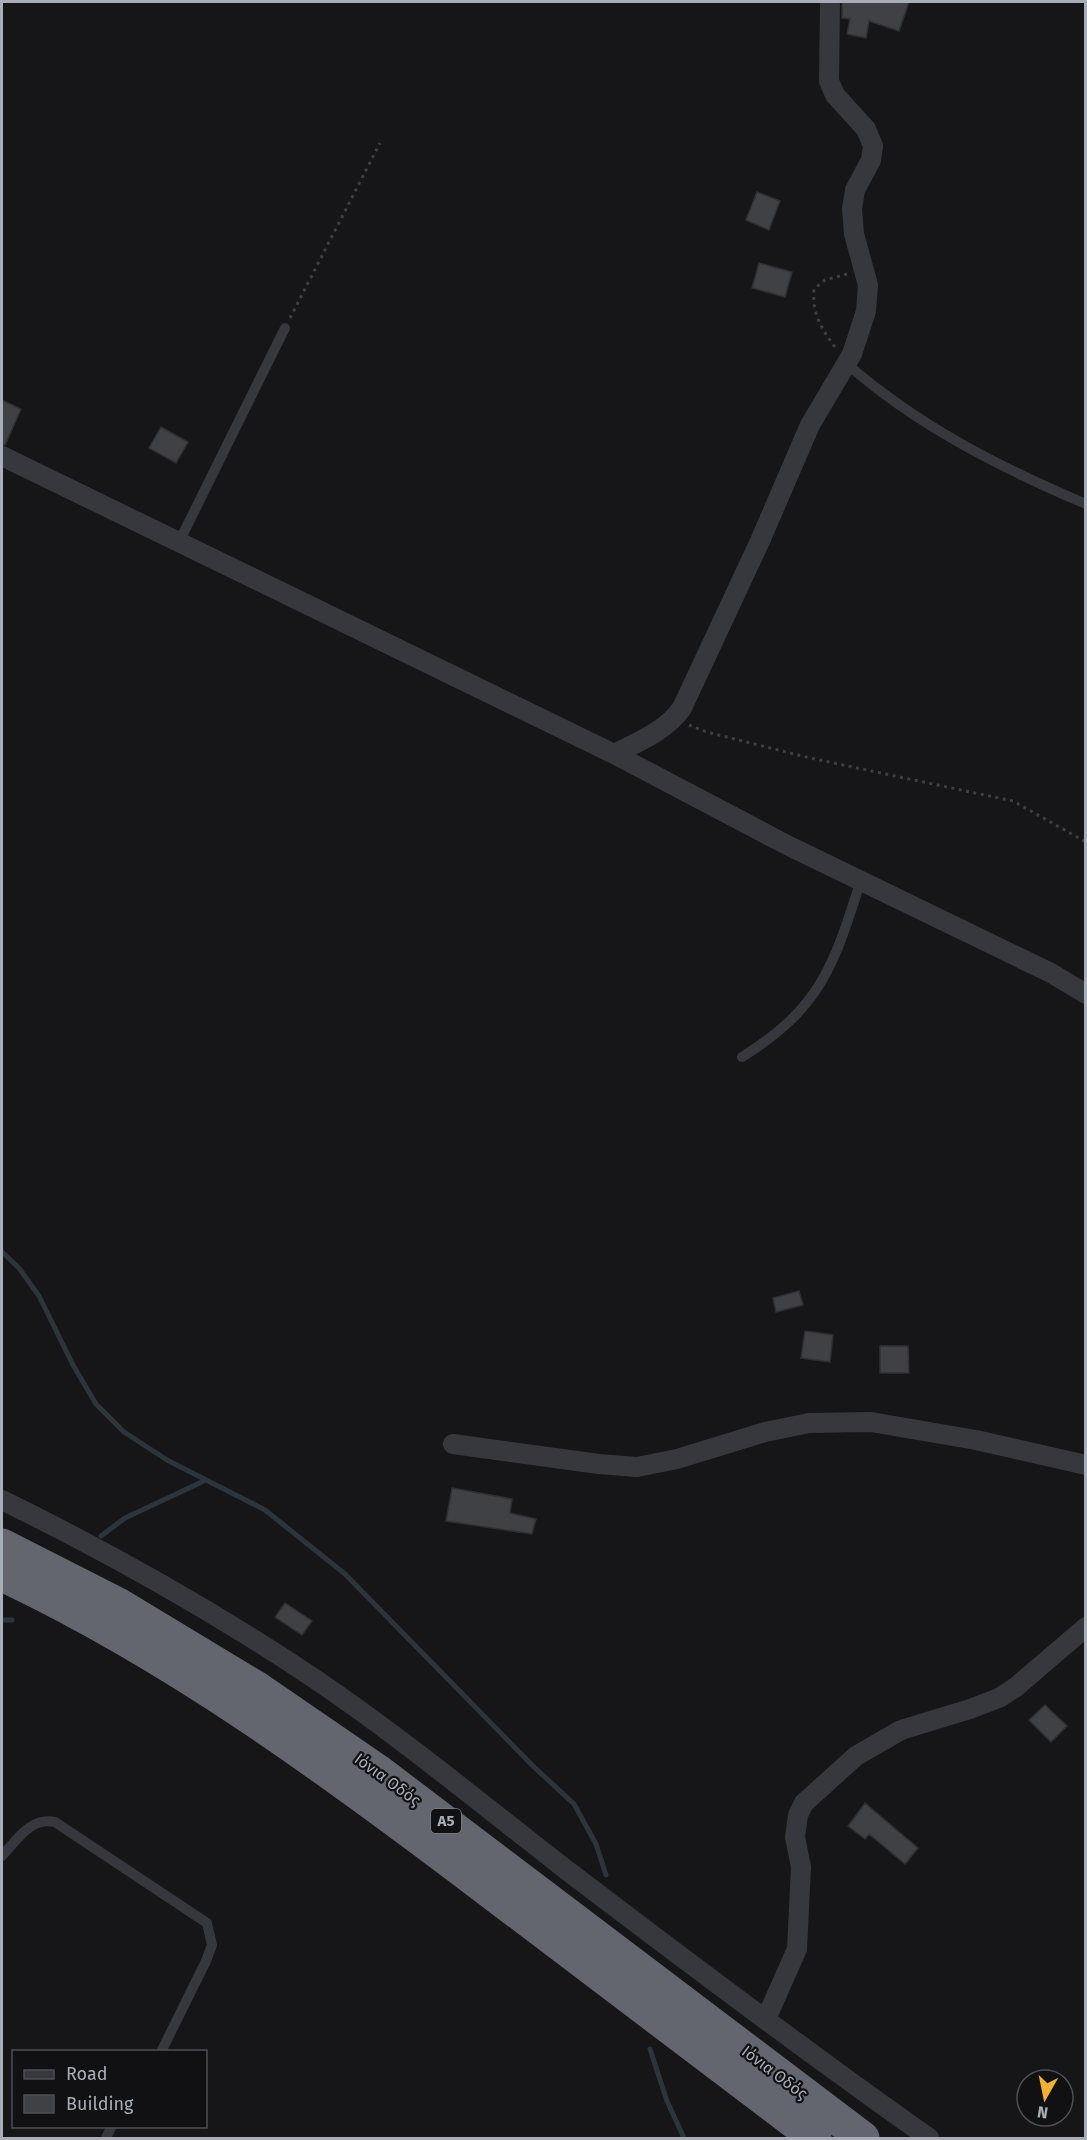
<svg xmlns="http://www.w3.org/2000/svg" width="1087" height="2140" font-family="'Fira Sans',sans-serif">
<rect width="100%" height="100%" fill="#161618"/>
<g fill="none" stroke-linecap="round" stroke-linejoin="round">
<path stroke="#2c353c" stroke-width="5" d="M2 1252 19 1268 39 1296 73 1365 96 1404 124 1432 167 1460 265 1510 345 1574 533 1766 574 1804 596 1844 606 1875
M101 1536 125 1518 206 1480
M2 1620H12
M650 2049 667 2101 684 2138"/>
</g>
<path fill="#404145" stroke="#303034" stroke-width="1.5" d="M842 2H909L899 31 869 21 866 38 847 34 850 19 842 18Z
M757 192 780 201 769 230 746 220Z
M759 263 792 272 785 297 752 288Z
M2 400 21 409 5 445 2 444Z
M161 427 188 442 176 463 149 448Z
M799 1291 803 1305 776 1312 773 1298Z
M805 1331 833 1335 830 1362 801 1358Z
M880 1346H908L909 1373H880Z
M452 1488 512 1499 510 1513 536 1519 532 1534 446 1521Z
M285 1603 312 1621 302 1635 275 1617Z
M1045 1705 1067 1726 1051 1742 1029 1720Z
M865 1803 918 1848 905 1864 869 1834 865 1839 848 1826Z"/>
<g fill="none" stroke-linecap="round" stroke-linejoin="round">
<path stroke="#3d3f44" stroke-width="3" stroke-dasharray="3 4.5" stroke-linecap="butt" d="M290 318 380 143
M835 347C821 328 812 314 814 289L825 280 847 274
M689 725 707 732 810 758 1013 801 1086 842"/>
<path stroke="#37383d" stroke-width="10" d="M846 363C916 425 1001 468 1086 504
M178 544 285 328
M742 1057C821 1008 834 965 861 880
M2 1856C17 1840 30 1817 55 1822L207 1923 212 1945 206 1961 161 2052
M106 2138 112 2126"/>
<path stroke="#37383d" stroke-width="20" d="M2 456 614 754 787 845 1051 973 1086 994
M614 754C638 742 666 731 682 708L760 541 810 425 852 354 866 311 868 285 854 234 852 209 855 190 871 160 873 146 866 129 835 95 829 81 830 2
M453 1444 599 1464 637 1467 677 1459 765 1432 809 1423 871 1422 976 1440 1086 1465
M2 1500C108 1552 213 1611 312 1677 398 1735 478 1801 560 1865 682 1958 804 2050 929 2138
M766 2019 797 1949 801 1867 795 1837 798 1815 804 1803 856 1756 901 1730 970 1709 999 1698 1016 1687 1086 1627"/>
<path stroke="#63666e" stroke-width="33" d="M2 1545 118 1604 259 1689 377 1770 863 2138
M2 1575C176 1657 332 1772 485 1888 595 1972 705 2055 815 2138"/>
</g>
<g text-anchor="middle" stroke-width="4.5" stroke-linejoin="round" paint-order="stroke">
<rect fill="#111113" stroke="#7b7e86" stroke-width="1.5" x="431" y="1809" width="30" height="24" rx="4.5"/>
<g font-size="15" font-weight="bold" fill="#a8adb8">
<text x="446" y="1826">Α5</text>
</g>
<g font-size="16" fill="#a8adb8" stroke="#111113">
<text transform="translate(388 1779) rotate(36)" y="6">Ιόνια Οδός</text>
<text transform="translate(775 2072) rotate(37)" y="6">Ιόνια Οδός</text>
</g>
</g>
<rect width="1087" height="2140" fill="none" stroke="#a8adb8" stroke-width="6"/>
<rect x="12" y="2050" width="195" height="78" fill="#111113" stroke="#4d4f55" stroke-width="1.5"/>
<rect x="24" y="2070" width="30" height="9" fill="#37383d" stroke="#4d4f55" stroke-width="1.5"/>
<text x="66" y="2080" font-size="18" fill="#a8adb8">Road</text>
<rect x="24" y="2095" width="30" height="18" fill="#404145" stroke="#4d4f55" stroke-width="1.5"/>
<text x="66" y="2110" font-size="18" fill="#a8adb8">Building</text>
<g transform="translate(1045 2098) rotate(189)"><circle r="28" fill="#111113" stroke="#4d4f55" stroke-width="1.5"/>
<path d="M0-4.5L10 22L0 15L-10 22Z" fill="#f2b134"/>
<text y="-9" font-size="16" font-weight="bold" text-anchor="middle" fill="#a8adb8">N</text>
</g>
</svg>
